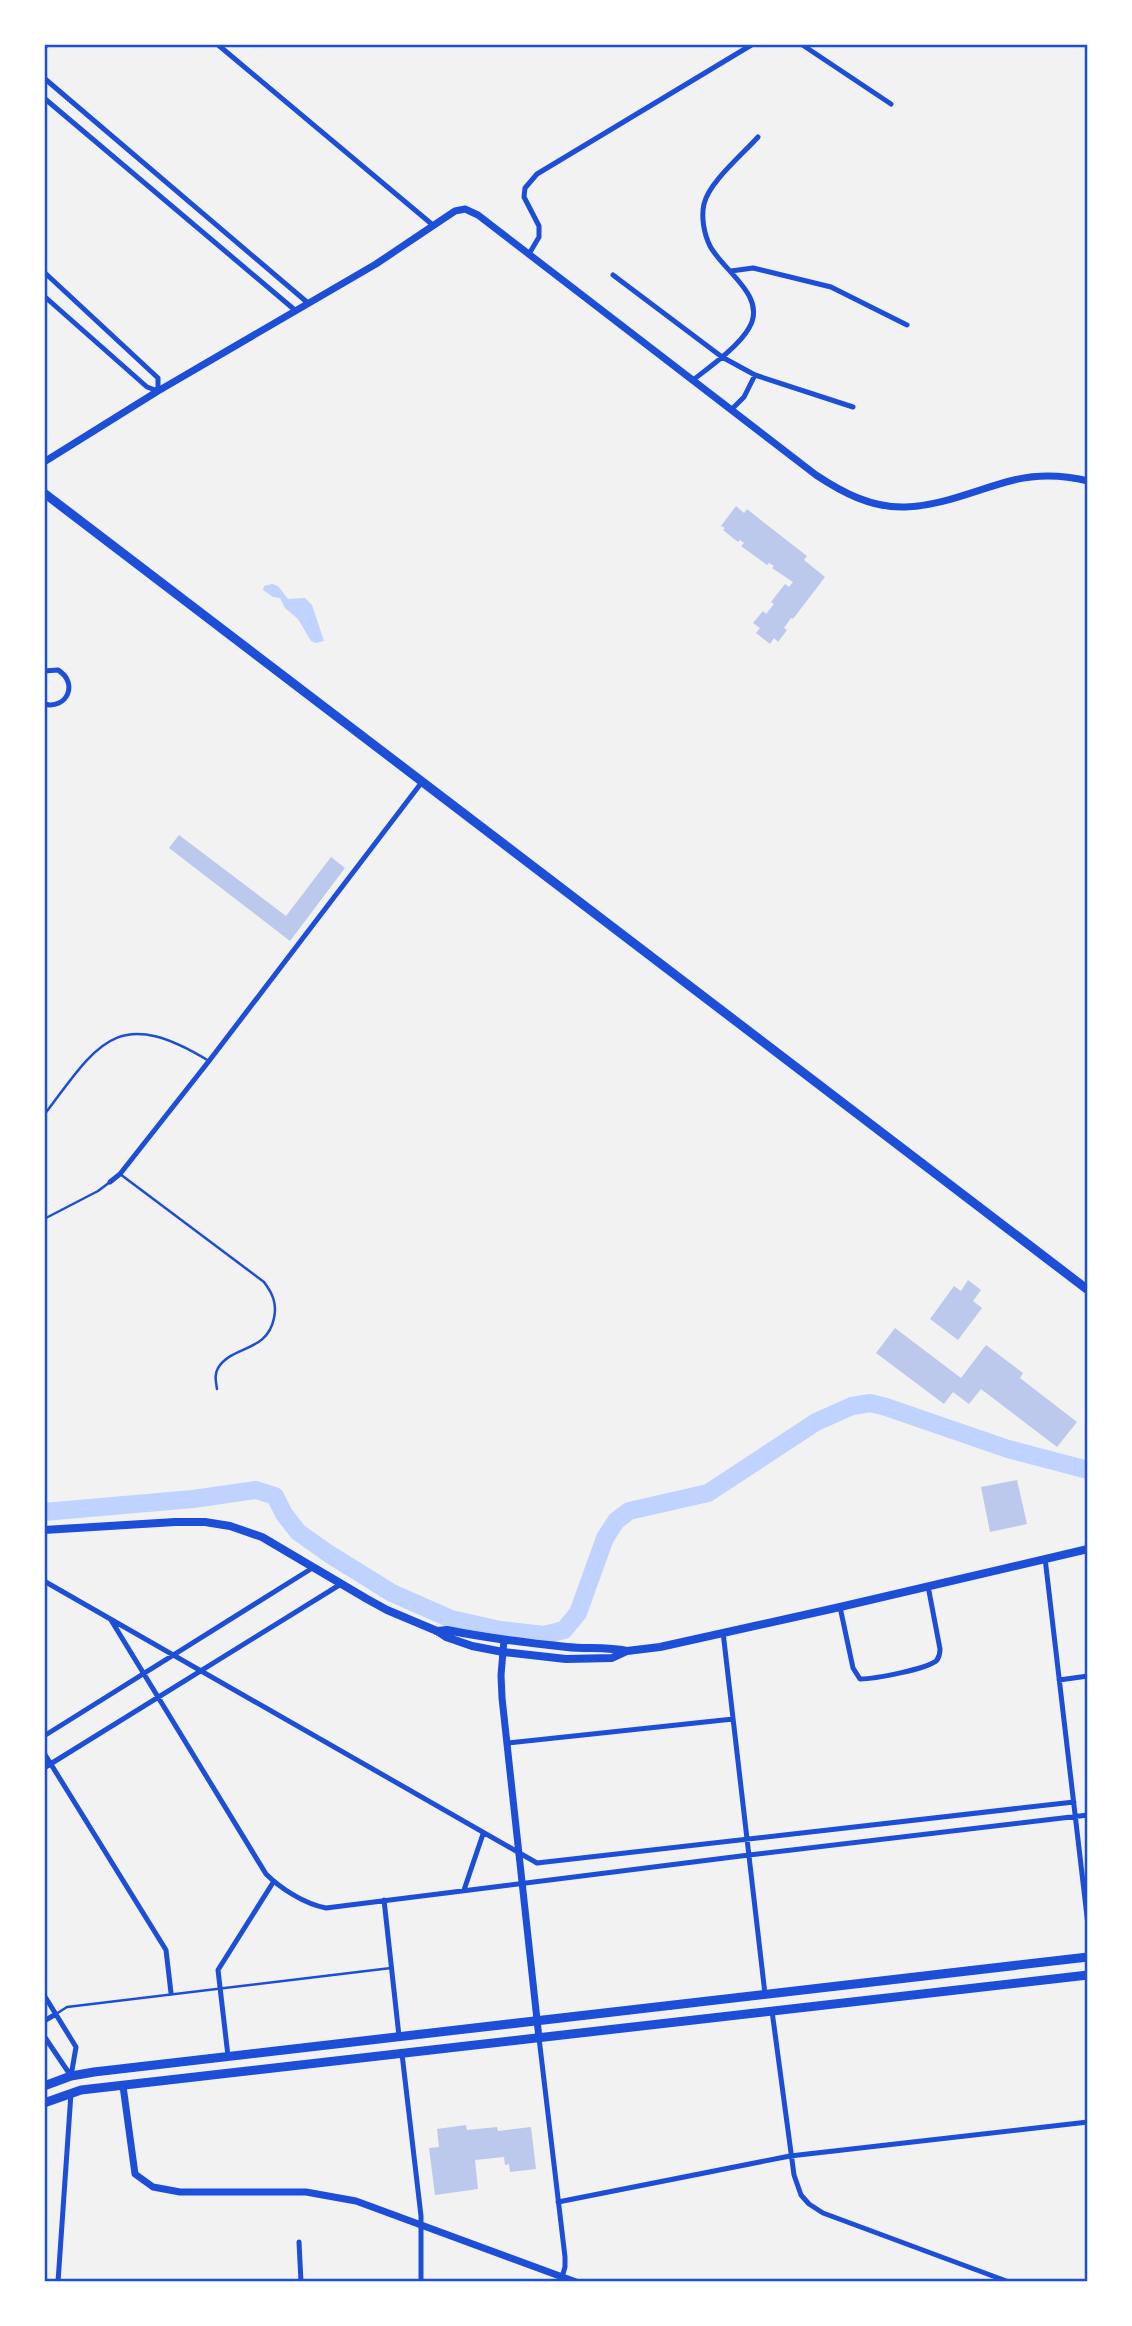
<svg xmlns="http://www.w3.org/2000/svg" width="1132" height="2326" font-family="'PT Serif',serif">
<rect width="100%" height="100%" fill="#f2f2f2"/>
<path fill="#bfd3fe" d="M272 584 278 586 288 599 305 598 312 605 324 641 316 643 311 641 298 619 285 608 280 598 273 597 263 590 264 586Z"/>
<g fill="none" stroke-linecap="round" stroke-linejoin="round">
<path stroke="#bfd3fe" stroke-width="18" d="M44 1512 193 1499 256 1490 275 1496 284 1514 298 1532 329 1554 392 1593 451 1619 500 1630 544 1635 564 1630 578 1613 605 1538 616 1521 629 1511 708 1493 816 1422 852 1406 870 1403 886 1407 1008 1449 1088 1470"/>
</g>
<path fill="#bdc9ec" d="M736 506 744 513 747 509 757 517 807 556 804 560 825 577 793 619 791 618 784 628 787 630 778 642 774 638 770 644 756 633 760 628 753 623 763 611 766 614 774 604 771 602 785 584 789 587 793 582 772 568 774 566 769 563 767 565 741 546 744 543 740 540 738 542 723 530 725 528 721 526Z
M179 835 286 916 331 857 345 868 290 941 169 848Z
M968 1280 981 1290 973 1301 982 1308 958 1340 930 1319 954 1286 961 1291Z
M895 1328 961 1378 986 1345 1023 1373 1020 1378 1077 1422 1057 1447 981 1389 969 1404 953 1392 944 1404 876 1353Z
M1017 1480 1027 1524 990 1532 981 1487Z
M466 2125 467 2130 497 2127 498 2131 531 2127 536 2169 510 2172 509 2164 505 2165 504 2157 475 2160 478 2189 435 2195 429 2148 439 2147 437 2129Z"/>
<g fill="none" stroke-linecap="round" stroke-linejoin="round">
<path stroke="#1d4ed8" stroke-width="2.5" d="M44 1115C99 1042 117 1005 209 1061
M120 1174 264 1282C273 1294 277 1304 274 1318 267 1353 232 1345 218 1368 214 1375 216 1382 217 1389
M44 1219 98 1191 110 1182
M56 2014 67 2007 391 1968"/>
<path stroke="#1d4ed8" stroke-width="5" d="M217 44 434 226
M801 44 891 104
M44 48 47 44
M44 78 308 303
M44 98 296 311
M529 254 539 237V226L524 197 525 188 537 174 753 44
M731 271 753 268 831 287 907 325
M44 272 158 378V391L147 387 44 296
M613 275 722 357 755 375 853 407
M693 380C710 367 739 346 749 328 768 296 723 271 710 246 704 234 701 217 704 204 709 182 743 154 758 137
M732 409 744 397 755 375
M44 671 58 670C79 683 67 710 44 704
M110 1182 120 1174 209 1061 422 782
M1045 1558 1088 1925
M44 1581 537 1863 1074 1802
M840 1607 853 1668 860 1679C873 1679 929 1669 937 1660 939 1657 940 1653 940 1649L928 1586
M111 1620 266 1874C281 1889 305 1904 326 1908L749 1855 1088 1815
M723 1632 765 1994
M1059 1680 1088 1676
M44 1736 314 1567
M507 1743 733 1719
M44 1753 166 1950 171 1993
M44 1768 341 1584
M464 1890 483 1834
M384 1900 399 2036
M44 1995 76 2047 71 2076
M772 2011 794 2175 801 2195 809 2204 823 2213 1009 2282
M44 2021 56 2014
M44 2036 71 2076
M539 2038 565 2257V2267L562 2277
M402 2054 421 2216V2282
M228 2056 218 1970 274 1881
M558 2202 790 2156 1088 2122
M299 2242 301 2282
M58 2282 71 2093"/>
<path stroke="#1d4ed8" stroke-width="7" d="M44 462 158 391 376 264 455 211 465 209 478 215 816 475C843 493 872 508 905 507 943 506 977 489 1014 480 1039 474 1063 475 1088 481
M504 1640 501 1675 502 1698 539 2038
M123 2086 135 2174 153 2187 180 2192H306L356 2201 576 2282"/>
<path stroke="#1d4ed8" stroke-width="8" d="M44 1530 175 1522H205L230 1526 262 1537 367 1599 387 1610 437 1631 446 1637 472 1646 503 1652 566 1659 612 1658 627 1651 660 1647 840 1607 1088 1549
M437 1631 447 1630C487 1638 527 1643 567 1647 587 1649 607 1647 627 1651"/>
<path stroke="#1d4ed8" stroke-width="9" d="M44 493 1088 1290
M44 2086 71 2076 94 2072 1088 1957
M44 2103 81 2090 1088 1975"/>
</g>
<rect width="1132" height="2326" fill="none" stroke="#ffffff" stroke-width="91"/>
<rect x="46" y="46" width="1040" height="2234" fill="none" stroke="#1d4ed8" stroke-width="2.5"/>
</svg>
